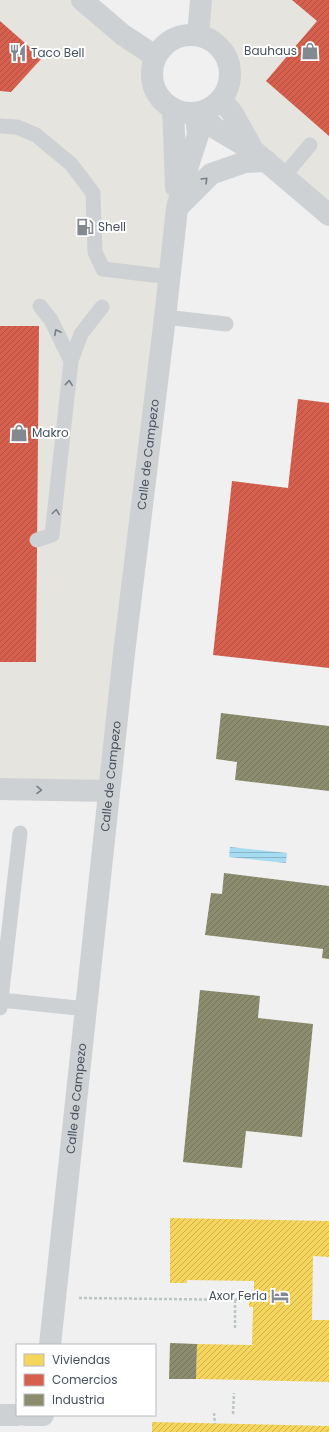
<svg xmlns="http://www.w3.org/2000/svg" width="329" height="1432" font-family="Poppins,sans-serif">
<defs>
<pattern id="water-rules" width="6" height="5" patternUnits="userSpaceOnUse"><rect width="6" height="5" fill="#a6dcf1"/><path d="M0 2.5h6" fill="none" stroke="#89b5c6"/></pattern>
<pattern id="homes-hatch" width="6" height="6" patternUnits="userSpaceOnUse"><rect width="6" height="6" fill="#f6d55c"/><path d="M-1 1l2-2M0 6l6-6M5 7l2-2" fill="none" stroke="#c9af4f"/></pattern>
<pattern id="shops-hatch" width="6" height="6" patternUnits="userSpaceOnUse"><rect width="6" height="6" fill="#d6604d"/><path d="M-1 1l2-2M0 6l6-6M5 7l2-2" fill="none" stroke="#af5243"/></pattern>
<pattern id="industry-hatch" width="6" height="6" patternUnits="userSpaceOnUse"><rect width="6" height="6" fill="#8c8c6e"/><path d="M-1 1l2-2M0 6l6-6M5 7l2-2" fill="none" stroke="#74755e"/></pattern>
</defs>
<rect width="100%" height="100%" fill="#f1f0f0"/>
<path fill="#e6e4de" d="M0 0H82L155 56 151 74 154 89 164 103 173 109 177 208 108 791 0 789Z
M201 0H329V215L284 176 222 100 229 89 231 70 227 56 221 47 211 40 198 35Z"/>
<path fill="url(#water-rules)" d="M230 847 287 853 286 863 229 857Z"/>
<path fill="url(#homes-hatch)" d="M170 1218 329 1221V1257L313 1256 312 1320H329V1382L196 1379 197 1344 252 1345 253 1307H249V1292L254 1293V1281L187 1280V1283H170Z
M152 1422 329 1426V1432H152Z"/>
<path fill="url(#shops-hatch)" d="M292 0H329V136L266 81 317 21Z
M0 21 42 58 11 92 0 91Z
M0 326H39L36 662H0Z
M298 399 329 403V668L213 655 232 481 288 488Z"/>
<path fill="url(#industry-hatch)" d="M221 713 329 726V791L235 780 237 762 216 759Z
M224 873 329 886V959L322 958 323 949 205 935 211 893 222 894Z
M200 990 260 996 258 1018 313 1024 302 1137 246 1131 242 1168 183 1162Z
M170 1343 197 1344 196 1379H169Z"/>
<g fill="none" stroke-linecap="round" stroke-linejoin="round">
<path stroke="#bac6c4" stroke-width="2.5" stroke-dasharray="3 2" stroke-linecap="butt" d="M79 1298 249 1300
M235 1328V1300
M214 1413 215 1424
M233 1414 234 1393"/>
<path stroke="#ced1d4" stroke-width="15" d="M0 126 17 127 36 135 71 164 93 193 95 252 103 269 170 277
M284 176 310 145
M40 306 51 320 71 361
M165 317 226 324
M37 540 52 535 71 361 81 334 102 307
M1 1000 87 1009
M0 1008 20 833"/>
<g stroke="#ced1d4" stroke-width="22">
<path d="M82 0 123 35 155 56"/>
<circle cx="191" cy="74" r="39"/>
<path d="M198 35 201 0"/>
<path d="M222 100 233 114 253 150"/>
<path d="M173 109 176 187"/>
<path d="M200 113 215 128 254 151 329 215"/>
<path d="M178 207 211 174 245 162 266 161"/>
<path d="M0 789 108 791"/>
<path id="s1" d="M50 1345 124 653 166 309 177 208 190 159 198 135 196 114"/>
<path d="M0 1415H17"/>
<path d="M26 1415H43"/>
</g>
</g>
<defs><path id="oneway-chevron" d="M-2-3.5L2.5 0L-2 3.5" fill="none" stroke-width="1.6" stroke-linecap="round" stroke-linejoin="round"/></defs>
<g stroke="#767e87">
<use href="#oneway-chevron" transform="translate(205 180) rotate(-45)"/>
<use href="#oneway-chevron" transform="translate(57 332) rotate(-117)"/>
<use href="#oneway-chevron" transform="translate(69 383) rotate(-84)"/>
<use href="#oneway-chevron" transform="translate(56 512) rotate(-82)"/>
<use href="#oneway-chevron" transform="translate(39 790) rotate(1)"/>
</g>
<defs>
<g id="shop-bare" transform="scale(1.38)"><path d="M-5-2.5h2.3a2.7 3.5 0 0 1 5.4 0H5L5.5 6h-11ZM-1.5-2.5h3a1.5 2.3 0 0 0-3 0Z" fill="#828991" stroke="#fff" stroke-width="2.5" paint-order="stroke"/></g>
<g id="restaurant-bare" transform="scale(1.38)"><path d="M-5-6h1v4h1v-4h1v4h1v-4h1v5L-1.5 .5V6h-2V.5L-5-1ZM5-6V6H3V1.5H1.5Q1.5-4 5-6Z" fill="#828991" stroke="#fff" stroke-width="2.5" paint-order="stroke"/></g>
<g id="fuel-bare" transform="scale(1.38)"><path d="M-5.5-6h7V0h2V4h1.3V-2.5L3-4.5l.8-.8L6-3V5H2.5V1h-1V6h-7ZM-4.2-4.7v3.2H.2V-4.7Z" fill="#828991" stroke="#fff" stroke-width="2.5" paint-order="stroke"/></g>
<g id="hotel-bare" transform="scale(1.38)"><path d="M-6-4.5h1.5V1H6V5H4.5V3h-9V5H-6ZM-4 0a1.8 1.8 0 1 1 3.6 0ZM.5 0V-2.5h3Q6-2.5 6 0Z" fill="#828991" stroke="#fff" stroke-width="2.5" paint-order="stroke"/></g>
</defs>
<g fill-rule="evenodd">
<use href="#shop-bare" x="310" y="51"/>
<use href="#restaurant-bare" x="18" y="53"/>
<use href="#fuel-bare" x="85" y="227"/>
<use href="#shop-bare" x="19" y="433"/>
<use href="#hotel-bare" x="280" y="1296"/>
</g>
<g text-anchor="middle" stroke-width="4" stroke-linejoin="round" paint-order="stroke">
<g font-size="12" fill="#46515e" stroke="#fff" text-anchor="start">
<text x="297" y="55" text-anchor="end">Bauhaus</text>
<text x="31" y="57">Taco Bell</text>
<text x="98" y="231">Shell</text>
<text x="32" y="437">Makro</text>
<text x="267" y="1300" text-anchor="end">Axor Feria</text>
</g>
<g font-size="12" fill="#46515e" stroke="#fff">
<text dy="4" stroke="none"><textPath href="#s1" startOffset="896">Calle de Campezo</textPath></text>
<text dy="4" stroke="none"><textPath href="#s1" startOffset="572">Calle de Campezo</textPath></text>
<text dy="4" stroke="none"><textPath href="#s1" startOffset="248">Calle de Campezo</textPath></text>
</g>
</g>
<rect x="16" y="1344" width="140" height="72" fill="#ffffff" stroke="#b5b9bf"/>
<rect x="24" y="1354" width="20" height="12" fill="#f6d55c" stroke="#b5b9bf"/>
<text x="52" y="1364" font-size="12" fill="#46515e">Viviendas</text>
<rect x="24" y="1374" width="20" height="12" fill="#d6604d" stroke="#b5b9bf"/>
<text x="52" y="1384" font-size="12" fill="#46515e">Comercios</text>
<rect x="24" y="1394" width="20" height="12" fill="#8c8c6e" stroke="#b5b9bf"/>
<text x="52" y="1404" font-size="12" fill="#46515e">Industria</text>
</svg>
